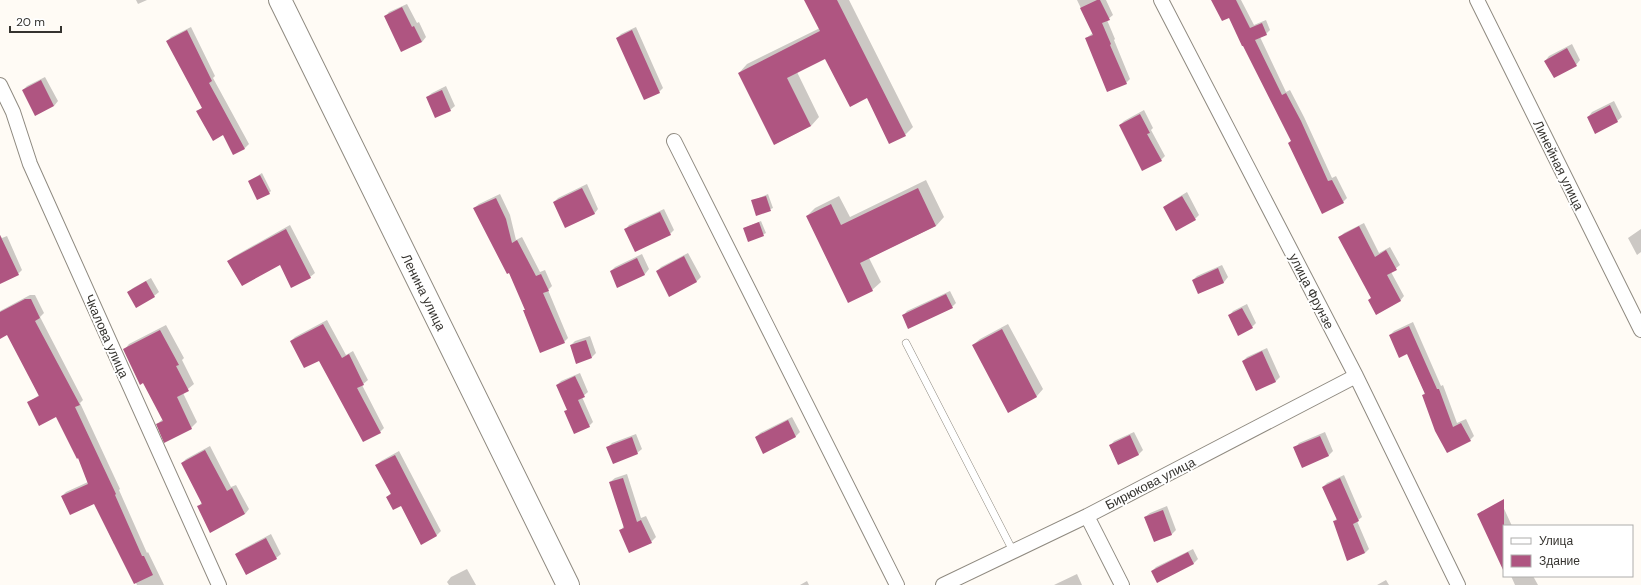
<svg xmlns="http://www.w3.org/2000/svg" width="1641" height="585" font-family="'DM Sans',sans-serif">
<rect width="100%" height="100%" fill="#fffbf5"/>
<path fill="#0003" d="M136 0H147L138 4Z
M806 0H849L913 127 905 135 826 57 797 72 819 117 811 126 775 144 739 73 747 64 820 28Z
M1077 0H1106L1113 15 1107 20 1115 39 1114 40 1130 79 1126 83 1086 38 1093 33Z
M1212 0H1241L1254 25 1266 20 1270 30 1266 34 1260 37 1286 92 1290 90 1304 117 1332 178 1336 176 1347 198 1343 202 1292 140 1230 16Z
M407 4 417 23 419 22 426 37 422 42 385 17 389 12Z
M191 27 215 76 213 78 249 144 245 148 234 154 223 134 198 112 203 107 167 41 171 37Z
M636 27 663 88 659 92 617 38 621 34Z
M1572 44 1580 60 1576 65 1545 61 1549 56Z
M45 77 58 101 54 106 23 90 27 86Z
M446 86 455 106 450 110 427 97 432 93Z
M1614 101 1622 117 1617 121 1588 117 1592 112Z
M1144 110 1153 128 1151 130 1165 156 1161 160 1120 125 1124 121Z
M262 173 271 191 269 193 249 181Z
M926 180 944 217 936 226 869 258 881 282 872 290 807 216 815 208 839 196 850 217Z
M587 184 598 209 594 214 554 202 558 198Z
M1187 192 1199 215 1195 219 1164 207 1169 203Z
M500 194 510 215 516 240 522 237 540 272 545 270 552 286 548 290 568 338 564 342 525 310 526 309 509 272 474 208 479 204Z
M768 194 773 208 757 215 752 201Z
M664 209 674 230 670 234 625 230 629 225Z
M761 221 766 233 749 241 744 228Z
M1364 223 1379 253 1390 247 1400 265 1391 272 1404 296 1400 301 1372 297 1340 237 1344 233Z
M290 225 315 273 310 277 280 264 229 261 233 257Z
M1641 229V252L1637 255 1628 238Z
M0 235 2 238 7 236 22 270 18 274 0 283Z
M688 253 701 277 697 281 670 296 657 271 661 267Z
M642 254 649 269 645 274 618 286 611 271 615 267Z
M1222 265 1228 277 1224 282 1199 293 1193 280 1197 276Z
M151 278 159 292 154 296 128 292 133 288Z
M950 291 956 303 952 307 903 316 907 311Z
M30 295H35L44 313 40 317 83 400 80 403 120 489 119 490 147 553 148 552 164 585H137L115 543 114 544 95 503 62 496 66 492 88 482 79 457 56 415 28 403 39 395 8 334 0 338V311Z
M1247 304 1256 323 1252 327 1229 316 1233 311Z
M327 320 346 355 353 351 368 380 362 385 384 428 380 432 319 359 291 341 295 337Z
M1413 322 1441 386 1443 385 1457 423 1466 419 1474 436 1470 440 1447 452 1423 395 1425 393 1407 353 1390 335 1394 331Z
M1008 324 1043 389 1037 396 1008 411 973 345 980 339Z
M166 325 184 358 182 360 194 384 183 393 197 422 191 428 157 424 163 419 143 382 124 350 129 344Z
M590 336 596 353 592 357 571 345 575 341Z
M1267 348 1280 377 1276 381 1256 390 1243 361 1247 357Z
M580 373 588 392 582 397 593 422 589 426 565 412 568 409 557 385 561 381Z
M792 417 800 432 796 436 764 452 756 437 760 433Z
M1134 432 1143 450 1139 454 1118 464 1110 446 1114 441Z
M1325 432 1333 451 1328 456 1295 448 1299 443Z
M636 434 642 449 637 453 608 447 612 443Z
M210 446 231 487 236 485 249 509 245 514 198 507 202 502 182 463 186 459Z
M399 451 441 531 437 535 421 544 401 505 387 497 391 493 377 465 381 461Z
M627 474 641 518 646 516 656 537 651 542 620 531 624 526 610 482 615 478Z
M1344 475 1362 517 1357 521 1369 549 1365 553 1348 560 1334 522 1337 518 1323 487 1327 483Z
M1500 500 1482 510 1500 500 1512 526H1504V559L1478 514 1482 511V512L1501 502Z
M1167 506 1176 530 1172 534 1155 541 1145 517 1150 513Z
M271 534 281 554 276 558 246 573 236 554 241 550Z
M1193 549 1198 559 1194 563 1157 581 1152 571 1156 567Z
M467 569 476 585H449L447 582 451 577Z
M1077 574 1082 585H1054L1056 584Z
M1511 576H1533L1538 585H1515Z
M1386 580 1389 585H1377Z
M807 581 809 585H800Z"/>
<path fill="#af5581" d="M804 0H837L906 136 889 144 867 98 850 107 825 59 787 78 811 126 774 145 738 73 820 31Z
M1097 0H1100L1110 20 1102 23 1111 44 1110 45 1127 84 1107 92 1085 38 1093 35 1080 8Z
M1211 0H1236L1250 28 1262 23 1267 35 1255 40 1282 95 1286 93 1301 121 1328 181 1332 180 1344 203 1322 214 1288 143 1291 141 1243 46H1242L1229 18 1222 21Z
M402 7 412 27 414 26 422 42 401 52 384 16Z
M187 30 212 81 209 83 245 149 233 155 223 135 213 141 196 111 202 108 166 41Z
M632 30 660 93 644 100 616 38Z
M1567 48 1577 66 1554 78 1544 61Z
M41 80 54 106 35 116 22 90Z
M442 90 451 111 435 118 426 97Z
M1610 105 1618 122 1595 134 1587 117Z
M1140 114 1150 133 1147 134 1162 161 1142 171 1119 125Z
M260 175 270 194 257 200 248 181Z
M582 188 595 214 565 228 553 202Z
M918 188 936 226 860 263 873 291 848 303 806 216 831 204 841 225Z
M766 196 771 211 756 216 751 200Z
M1182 196 1196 220 1176 231 1163 207Z
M496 198 506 219 512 243 517 240 536 276 541 274 549 291 543 293 565 343 540 353 523 310H525L509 273 507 274 473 208Z
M660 212 671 235 635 252 624 229Z
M759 222 764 236 748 242 743 228Z
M1359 226 1375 257 1386 250 1397 270 1387 275 1401 301 1376 315 1368 300 1371 298 1338 237Z
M286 229 311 278 291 288 280 265 242 286 227 261Z
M0 235 19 275 0 284Z
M684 256 697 282 669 297 656 271Z
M637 258 645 275 617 288 610 271Z
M1218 268 1224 283 1198 294 1192 280Z
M146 281 155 297 136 308 127 292Z
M946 294 953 308 908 329 902 315Z
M25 299H31L40 318 35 321 80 405 75 407 116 494 115 495 142 556H144L153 575 134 584 94 504 70 515 61 496 88 484 78 458 77 459 56 417 39 426 27 402 39 396 7 335 0 339V312Z
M1242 308 1253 328 1238 336 1228 315Z
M323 324 342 358 349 354 364 385 357 388 381 433 363 442 319 361 304 368 290 341Z
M1409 326 1437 389H1439L1453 427 1461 423 1471 441 1447 453 1435 431 1422 395 1425 394 1407 354 1399 358 1389 335Z
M1002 329 1037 397 1008 413 972 345Z
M160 330 179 365 176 366 189 391 177 397 192 429 164 443 156 424 163 421 143 383 140 385 123 349Z
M586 340 592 358 576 364 570 345Z
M1262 351 1276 382 1256 391 1242 361Z
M575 376 585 397 578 400 590 427 574 434 564 411 567 410 556 385Z
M788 420 796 437 763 454 755 437Z
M1130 435 1139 455 1118 465 1109 445Z
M1320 436 1329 456 1302 468 1293 447Z
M632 437 638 454 613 464 606 447Z
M205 450 227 491 232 488 245 514 210 533 197 506 202 504 181 463Z
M395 455 437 536 421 545 401 506 393 510 386 497 391 494 375 465Z
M623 478 637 522 641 520 652 543 629 553 619 530 624 528 609 482Z
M1340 478 1359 521 1353 524 1365 553 1347 561 1333 521 1337 520 1322 487Z
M1504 499V572L1477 514Z
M1163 510 1172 535 1154 542 1144 517Z
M266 538 277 559 246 575 235 554Z
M1188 552 1194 564 1157 583 1151 571Z"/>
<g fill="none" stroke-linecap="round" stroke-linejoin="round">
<g stroke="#8f8a80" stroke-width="8">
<path id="lane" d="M906 343 1013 551"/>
</g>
<g stroke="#8f8a80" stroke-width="16">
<path id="street" d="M1161 0 1356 376 1458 585
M1477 0 1641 330
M0 85 13 112 30 164 219 585
M674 141 897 585
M1087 516 1122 585
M943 585 1087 516 1356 376"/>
</g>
<g stroke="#8f8a80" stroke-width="24">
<path id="primary" d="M280 0 568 585"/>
</g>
<use href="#lane" stroke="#fff" stroke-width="7"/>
<use href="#street" stroke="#fff" stroke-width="14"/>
<use href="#primary" stroke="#fff" stroke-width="22"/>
</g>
<g text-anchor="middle" stroke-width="4" stroke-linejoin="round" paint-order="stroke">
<g font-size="13" fill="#35332f" stroke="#fff">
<text transform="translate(1559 165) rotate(64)" y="5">Линейная улица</text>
<text transform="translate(1312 291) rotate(63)" y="5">улица Фрунзе</text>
<text transform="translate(424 292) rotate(64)" y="5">Ленина улица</text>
<text transform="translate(107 336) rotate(66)" y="5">Чкалова улица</text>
<text transform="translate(1150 483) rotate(-27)" y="5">Бирюкова улица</text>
</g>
</g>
<rect x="1503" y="525" width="130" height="52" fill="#ffffff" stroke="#aeadac"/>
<rect x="1511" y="538" width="20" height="6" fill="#ffffff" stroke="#aeadac"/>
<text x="1539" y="545" font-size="12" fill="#35332f">Улица</text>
<rect x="1511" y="555" width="20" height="12" fill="#af5581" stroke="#aeadac"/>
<text x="1539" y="565" font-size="12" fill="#35332f">Здание</text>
<path d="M10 26v6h51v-6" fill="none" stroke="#35332f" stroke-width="2"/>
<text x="16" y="26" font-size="12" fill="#35332f" stroke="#ffffff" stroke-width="3" paint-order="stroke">20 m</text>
</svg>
